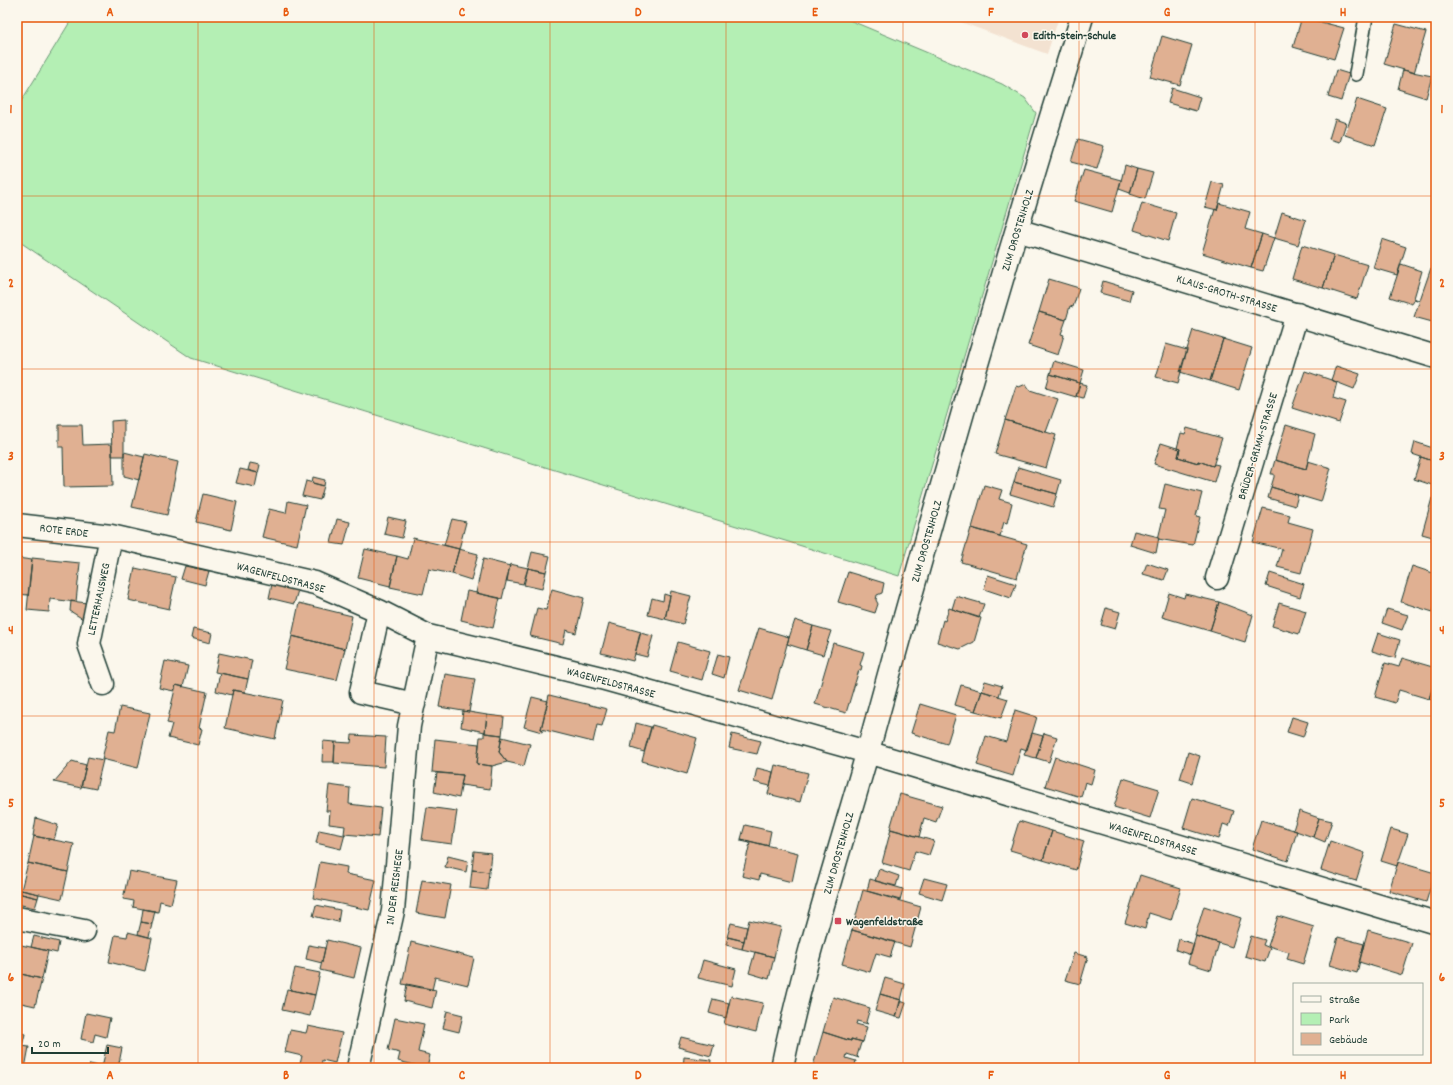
<svg xmlns="http://www.w3.org/2000/svg" width="1453" height="1085" font-family="Dekko,sans-serif">
<rect width="100%" height="100%" fill="#fbf7ec"/>
<filter id="ink" filterUnits="userSpaceOnUse"><feTurbulence type="fractalNoise" baseFrequency=".025" numOctaves="2"/><feDisplacementMap in="SourceGraphic" scale="8" xChannelSelector="R" yChannelSelector="G"/><feConvolveMatrix kernelMatrix="1 2 1 2 8 2 1 2 1" color-interpolation-filters="sRGB"/></filter>
<g filter="url(#ink)">
<path fill="#f3e2d1" d="M947 17H1059L1047 54Z"/>
<path fill="#b4efb4" stroke="#6a9674" d="M73 17H842L1002 84 1025 98 1036 113 899 576 191 358 17 240V108Z"/>
<path fill="#e0b092" stroke="#1f3d34" d="M1302 17 1344 28 1334 59 1293 47Z
M1396 24 1426 32 1414 73 1384 64Z
M1162 36 1192 45 1180 85 1150 77Z
M1336 70 1349 74 1341 101 1328 97Z
M1403 70 1432 76 1426 98 1398 89Z
M1172 88 1200 97 1196 111 1168 103Z
M1357 99 1387 109 1375 145 1345 135Z
M1335 119 1346 123 1340 142 1329 139Z
M1078 139 1104 146 1097 169 1071 162Z
M1125 165 1137 169 1130 193 1119 189Z
M1137 169 1153 173 1145 199 1130 194Z
M1084 170 1121 180 1112 212 1074 201Z
M1212 182 1224 185 1217 210 1205 207Z
M1142 203 1176 213 1168 241 1134 230Z
M1219 203 1250 212 1245 229 1262 234 1251 268 1202 253 1215 209 1217 210Z
M1282 212 1306 220 1298 245 1274 238Z
M1262 234 1274 238 1263 271 1251 268Z
M1382 239 1406 247 1397 275 1373 268Z
M1302 245 1334 255 1323 288 1292 279Z
M1334 255 1368 265 1357 299 1323 288Z
M1401 264 1422 271 1414 298 1420 301 1414 299 1412 304 1390 297Z
M1431 268 1436 270V323L1414 317Z
M1049 279 1079 288 1073 307 1070 306 1066 320 1039 312Z
M1103 281 1132 290 1129 301 1100 293Z
M1039 312 1066 320 1061 334 1064 335 1058 355 1028 345Z
M1193 330 1223 339 1210 381 1180 372Z
M1223 339 1252 348 1239 390 1210 381Z
M1166 344 1187 350 1178 383 1156 377Z
M1054 361 1084 370 1080 383 1050 374Z
M1336 366 1360 374 1354 389 1331 380Z
M1305 371 1337 382 1333 398 1346 402 1339 423 1292 408Z
M1050 374 1080 383 1076 397 1046 388Z
M1080 383 1087 385 1083 398 1076 396Z
M1026 384 1030 390 1058 399 1046 432 1005 420 1016 386 1019 387Z
M124 420V456H112L111 421Z
M1005 420 1056 435 1046 468 995 454Z
M59 425H82L83 445 112 444 113 486 64 487 63 447H59Z
M1286 425 1315 434 1306 469 1275 460Z
M1187 428 1222 438 1213 466 1198 461V463L1178 457 1180 449 1177 448 1181 433 1185 434Z
M1415 442 1436 449V462L1412 454Z
M1161 443 1180 449 1178 457 1198 463V461L1213 466 1214 464 1219 465 1214 482 1154 464Z
M124 452 144 457 139 480 124 476Z
M145 454 178 462 167 515 132 507Z
M1421 457 1436 462V473L1432 485 1414 479Z
M1275 460 1306 469 1308 461 1331 468 1321 502 1271 487 1274 477V474H1271Z
M250 463 260 465 258 473 248 470Z
M1018 467 1061 480 1057 494 1014 482Z
M240 469 258 473 255 487 236 483Z
M313 477 325 480 324 486 312 483Z
M306 481 324 486 320 500 302 496Z
M1014 482 1057 494 1053 507 1010 494Z
M1165 484 1202 493 1196 516 1200 517 1193 545 1158 539 1165 510 1159 509Z
M984 485 1002 490 999 499 1012 503 1007 523 1004 522 1000 536 972 528Z
M1271 487 1298 495 1295 506 1268 498Z
M203 494 237 502 231 530 196 522Z
M1432 498 1436 499V538L1422 534Z
M288 501 306 505 297 545 262 537 269 509 286 513Z
M1263 508 1290 515 1288 522 1313 529 1301 573 1277 567 1282 549 1253 542Z
M388 517 406 521 402 538 384 534Z
M337 519 350 522 344 545 331 543Z
M452 519 466 522 459 549 444 545Z
M971 528 1027 544 1017 578 961 562Z
M1134 531 1159 537 1156 553 1130 545Z
M413 538 459 549 452 574 429 569 423 594 390 587 397 556 408 559Z
M365 549 397 556 390 586 358 578Z
M459 549 478 554 471 580 452 574Z
M532 552 550 556 546 572 528 568Z
M17 558 32 560 28 595 17 594Z
M32 558 80 563 76 602 50 599 49 612 27 610Z
M483 559 510 566 502 599 476 593Z
M1147 563 1168 570 1164 580 1143 574Z
M510 564 528 568 523 584 507 581Z
M185 566 209 571 205 585 181 579Z
M1412 566 1436 574V602L1433 612 1401 602Z
M135 568 176 577 169 609 128 600Z
M528 568 546 572 542 589 524 585Z
M848 572 884 583 882 593 877 595 876 600 878 604 875 613 838 602Z
M1270 573 1304 584 1300 597 1266 586Z
M988 575 1016 584 1011 598 984 589Z
M272 584 298 590 294 604 269 598Z
M552 589 584 598 576 633 566 630 563 644 530 636 537 608 546 610Z
M467 591 500 598 493 628 461 620Z
M671 591 691 596 683 624 665 619Z
M1169 593 1184 598 1185 594 1219 602 1210 631 1162 617Z
M664 594 670 596 665 619 648 615 652 598 663 601Z
M956 596 984 604 979 618 952 609Z
M71 601 87 603 83 619 70 611Z
M1219 602 1253 615 1245 642 1210 631Z
M299 603 352 616 345 649 292 636Z
M1279 603 1306 611 1299 634 1272 626Z
M949 608 981 618 974 642 960 649 937 642 943 620 945 621Z
M1106 608 1120 612 1115 629 1101 625Z
M1387 609 1408 615 1402 630 1382 623Z
M795 620 813 626 806 650 787 644Z
M609 623 641 632 633 661 601 653Z
M813 626 831 631 823 655 806 650Z
M759 628 789 637 772 700 739 690Z
M193 629 212 633 210 643 191 638Z
M640 633 653 636 647 657 635 654Z
M1378 633 1400 640 1395 658 1372 651Z
M292 636 345 649 337 680 284 669Z
M678 642 710 651 702 680 670 671Z
M833 643 864 652 860 665 862 666 861 670H859L846 713 815 704Z
M219 653 252 660 248 679 215 672Z
M718 654 729 657 724 678 712 674Z
M1402 658 1436 668V677L1429 699 1399 690 1395 703 1375 697 1385 663 1399 667Z
M165 661 188 666 183 687 176 685 174 691 159 688Z
M220 673 248 679 245 692 233 690 232 695 216 691Z
M445 674 475 679 469 712 439 707Z
M1436 677V701L1429 699Z
M985 681 1002 686 999 696 982 691Z
M176 685 207 692 199 728 202 729 198 745 168 738 172 724 167 723Z
M961 685 982 691 975 711 955 705Z
M233 690 283 700 275 739 225 728Z
M982 691 1008 699 1001 718 975 711Z
M549 695 607 709 602 726 597 725 593 742 541 729Z
M532 697 548 701 541 729 543 730 542 732 524 727Z
M920 704 956 715 947 744 911 733Z
M120 707 150 713 138 768 102 759 109 730 115 731Z
M1015 710 1037 717 1027 750 1021 748 1013 776 977 765 986 736 1006 742Z
M463 711 487 715 485 732 461 727Z
M487 715 504 717 502 735 485 733Z
M1292 717 1308 722 1303 737 1287 732Z
M636 723 651 727 644 752 631 748Z
M652 725 697 738 687 774 642 761Z
M484 732 485 733 502 735 499 752 507 762 492 766 477 764 480 737H484Z
M1032 733 1043 736 1036 758 1024 755Z
M1044 733 1057 737 1049 762 1036 758Z
M732 734 761 741 757 754 729 748Z
M352 735 386 737 384 767 334 763 335 742 351 743Z
M502 737 530 744 524 766 507 762 499 752Z
M435 739 479 744 477 764 492 766 490 789 461 785 463 775 432 772Z
M323 741 335 742 334 762H322Z
M1188 752 1200 756 1192 783 1180 779Z
M88 757 103 760 96 789 81 786Z
M1055 757 1095 770 1091 784 1085 782 1081 797 1045 786Z
M72 761 86 765 81 788 54 782Z
M775 765 808 773 800 802 768 794Z
M757 768 773 772 770 786 754 782Z
M437 773 463 775 459 798 434 792Z
M1123 778 1159 789 1150 818 1114 807Z
M329 785 350 788 349 804 381 808 378 837 344 834 345 826 329 824 330 811H326Z
M900 794 942 806 936 822 924 818 919 837 890 829Z
M1192 798 1234 811 1229 826 1223 824 1219 839 1183 828Z
M427 807 457 811 452 844 422 840Z
M1299 811 1319 818 1313 837 1293 830Z
M36 818 58 825 54 840 33 836Z
M1319 818 1332 821 1325 842 1313 837Z
M1261 820 1297 831 1288 861 1252 849Z
M1019 821 1052 831 1043 860 1010 850Z
M745 825 771 831 768 846 741 839Z
M891 829 934 841 929 855 915 851 909 871 882 863Z
M1391 829 1408 834 1397 866 1381 861Z
M319 830 344 835 345 834 341 849 316 843Z
M1052 831 1084 841 1076 870 1043 860Z
M34 836 74 844 68 872 28 863Z
M741 839 798 853 792 882 760 874 759 880 742 876 750 843 741 841Z
M1330 841 1365 853 1356 881 1321 870Z
M474 851 491 853 489 872 472 870Z
M448 856 468 861 466 872 445 867Z
M320 862 347 867 346 874 376 880 369 910 313 898Z
M1398 862 1435 873 1426 902 1389 891Z
M28 863 68 872 62 899 21 890Z
M879 869 899 876 896 886 875 881Z
M472 870 489 872 487 890 470 888Z
M129 871 177 880 171 904 160 901 158 912 133 907 134 901 123 899Z
M1140 875 1181 888 1171 920 1149 913 1145 929 1125 923Z
M924 878 947 884 942 900 919 893Z
M870 879 903 889 900 900 867 891Z
M422 880 451 885 445 918 416 913Z
M21 890 39 894 38 898 21 894Z
M863 890 921 907 910 947 852 930Z
M18 893 38 898 35 908 17 904Z
M316 905 340 910 338 922 313 916Z
M1204 906 1241 918 1232 947 1195 936Z
M143 909 155 911 152 924 141 922Z
M1278 916 1314 927 1303 964 1287 959 1289 952 1268 946Z
M749 920 781 927 774 957 742 949Z
M141 922 152 924 149 937 138 934Z
M731 923 747 927 744 941 727 937Z
M852 930 895 942 890 957 876 953 870 972 842 964Z
M1368 930 1412 943 1402 975 1359 962Z
M128 932 152 938 145 971 109 962 115 935 127 937Z
M34 936 59 942 57 953 31 947Z
M1196 936 1219 943 1211 970 1188 963Z
M1251 936 1265 940 1263 945 1270 948 1265 962 1245 956Z
M728 937 744 941 742 949 726 945Z
M1338 937 1364 944 1357 973 1330 965Z
M1179 939 1194 944 1191 955 1176 950Z
M327 940 361 948 354 978 320 970Z
M411 942 474 958 468 985 435 977 432 990 402 984Z
M17 944 48 951 42 979 17 973Z
M309 945 325 948 322 963 306 959Z
M755 952 774 957 769 979 749 973Z
M1074 953 1088 957 1080 984 1065 980Z
M703 960 736 969 732 986 698 978Z
M295 968 320 973 315 995 290 990Z
M17 973 42 979 35 1006 17 1002Z
M885 978 905 984 901 1000 880 994Z
M407 984 436 990 432 1008 404 1001Z
M287 989 315 995 310 1016 282 1010Z
M880 994 901 1000 896 1017 875 1011Z
M731 996 763 1003 756 1032 724 1024Z
M833 997 870 1008 866 1022 868 1024 857 1021 856 1024 867 1027 863 1042 851 1039V1041L823 1032Z
M713 999 729 1003 726 1018 709 1013Z
M900 1001 906 1003 901 1018 896 1017Z
M447 1011 463 1015 459 1032 443 1028Z
M86 1013 110 1018 106 1037 95 1034 93 1042 81 1039Z
M395 1018 424 1024 418 1052 430 1055 427 1068 398 1061 400 1053 388 1050Z
M308 1026 342 1033 335 1063 322 1060 321 1068H299L302 1056 285 1052 290 1030 306 1033Z
M17 1032 25 1034 22 1046 29 1047 25 1068H17Z
M823 1032 851 1041V1039L863 1042 861 1043 857 1056 859 1058 847 1054 846 1058 856 1061 854 1068H822L813 1066Z
M681 1037 714 1045 711 1056 678 1047Z
M107 1045 122 1048 118 1068 102 1067Z
M684 1057 711 1060 710 1068H683Z
M90 1064 102 1067 107 1068H89Z"/>
<g fill="none" stroke-linecap="round" stroke-linejoin="round">
<g stroke="#1f3d34" stroke-width="16">
<path id="service" d="M1356 74 1366 17"/>
</g>
<g stroke="#1f3d34" stroke-width="25">
<path id="minor" d="M1017 230 1436 357
M17 525 111 536 315 583 379 611 428 636 601 678 867 752 1436 923
M1217 578 1297 314
M379 611 361 692 414 704
M103 684 89 644 111 536
M17 918 84 931
M358 1068 393 911 409 726 428 636
M782 1068C805 953 843 842 874 729 939 490 1008 253 1082 17"/>
</g>
<use href="#service" stroke="#fbf7ec" stroke-width="13"/>
<use href="#minor" stroke="#fbf7ec" stroke-width="22"/>
</g>
</g>
<path fill="none" stroke="#e8590c" stroke-width="1" stroke-opacity="0.55" d="M198 17V1068M374 17V1068M550 17V1068M726 17V1068M903 17V1068M1079 17V1068M1255 17V1068M17 196H1436M17 369H1436M17 542H1436M17 716H1436M17 890H1436"/>
<g fill="#d1495b" stroke="#fbf7ec" stroke-width="1.5">
<circle cx="1025" cy="35" r="4"/>
<rect x="834" y="917" width="8" height="8" rx="2"/>
</g>
<g text-anchor="middle" stroke-width="3" stroke-linejoin="round" paint-order="stroke">
<g font-size="12" font-weight="bold" fill="#1f3d34" stroke="#fbf7ec" text-anchor="start">
<text x="1033" y="39">Edith-Stein-Schule</text>
<text x="846" y="925">Wagenfeldstraße</text>
</g>
<g font-size="12" fill="#1f3d34" stroke="#fbf7ec">
<text transform="translate(1017 230) rotate(-73)" y="4">ZUM DROSTENHOLZ</text>
<text transform="translate(1227 293) rotate(17)" y="4">KLAUS-GROTH-STRASSE</text>
<text transform="translate(1257 446) rotate(-73)" y="4">BRÜDER-GRIMM-STRASSE</text>
<text transform="translate(64 530) rotate(7)" y="4">ROTE ERDE</text>
<text transform="translate(926 541) rotate(-74)" y="4">ZUM DROSTENHOLZ</text>
<text transform="translate(281 577) rotate(15)" y="4">WAGENFELDSTRASSE</text>
<text transform="translate(98 599) rotate(-78)" y="4">LETTERHAUSWEG</text>
<text transform="translate(611 682) rotate(15)" y="4">WAGENFELDSTRASSE</text>
<text transform="translate(1153 838) rotate(17)" y="4">WAGENFELDSTRASSE</text>
<text transform="translate(838 853) rotate(-74)" y="4">ZUM DROSTENHOLZ</text>
<text transform="translate(394 887) rotate(-83)" y="4">IN DER REISHEGE</text>
</g>
</g>
<rect width="1453" height="1085" fill="none" stroke="#fbf7ec" stroke-width="44"/>
<rect x="1293" y="983" width="130" height="72" fill="#fbf7ec" stroke="#a3ada2"/>
<rect x="1301" y="996" width="20" height="6" fill="#fbf7ec" stroke="#a3ada2"/>
<text x="1329" y="1003" font-size="12" fill="#1f3d34">Straße</text>
<rect x="1301" y="1013" width="20" height="12" fill="#b4efb4" stroke="#a3ada2"/>
<text x="1329" y="1023" font-size="12" fill="#1f3d34">Park</text>
<rect x="1301" y="1033" width="20" height="12" fill="#e0b092" stroke="#a3ada2"/>
<text x="1329" y="1043" font-size="12" fill="#1f3d34">Gebäude</text>
<path d="M32 1047v6h76v-6" fill="none" stroke="#1f3d34" stroke-width="2"/>
<text x="38" y="1047" font-size="12" fill="#1f3d34" stroke="#fbf7ec" stroke-width="3" paint-order="stroke">20 m</text>
<rect x="22" y="22" width="1409" height="1041" fill="none" stroke="#e8590c" stroke-width="1.5"/>
<g font-size="13" text-anchor="middle" font-weight="bold" fill="#e8590c">
<text x="110" y="16">A</text>
<text x="286" y="16">B</text>
<text x="462" y="16">C</text>
<text x="638" y="16">D</text>
<text x="815" y="16">E</text>
<text x="991" y="16">F</text>
<text x="1167" y="16">G</text>
<text x="1343" y="16">H</text>
<text x="11" y="113">1</text>
<text x="1442" y="113">1</text>
<text x="11" y="287">2</text>
<text x="1442" y="287">2</text>
<text x="11" y="460">3</text>
<text x="1442" y="460">3</text>
<text x="11" y="634">4</text>
<text x="1442" y="634">4</text>
<text x="11" y="807">5</text>
<text x="1442" y="807">5</text>
<text x="11" y="981">6</text>
<text x="1442" y="981">6</text>
<text x="110" y="1079">A</text>
<text x="286" y="1079">B</text>
<text x="462" y="1079">C</text>
<text x="638" y="1079">D</text>
<text x="815" y="1079">E</text>
<text x="991" y="1079">F</text>
<text x="1167" y="1079">G</text>
<text x="1343" y="1079">H</text>
</g>
</svg>
